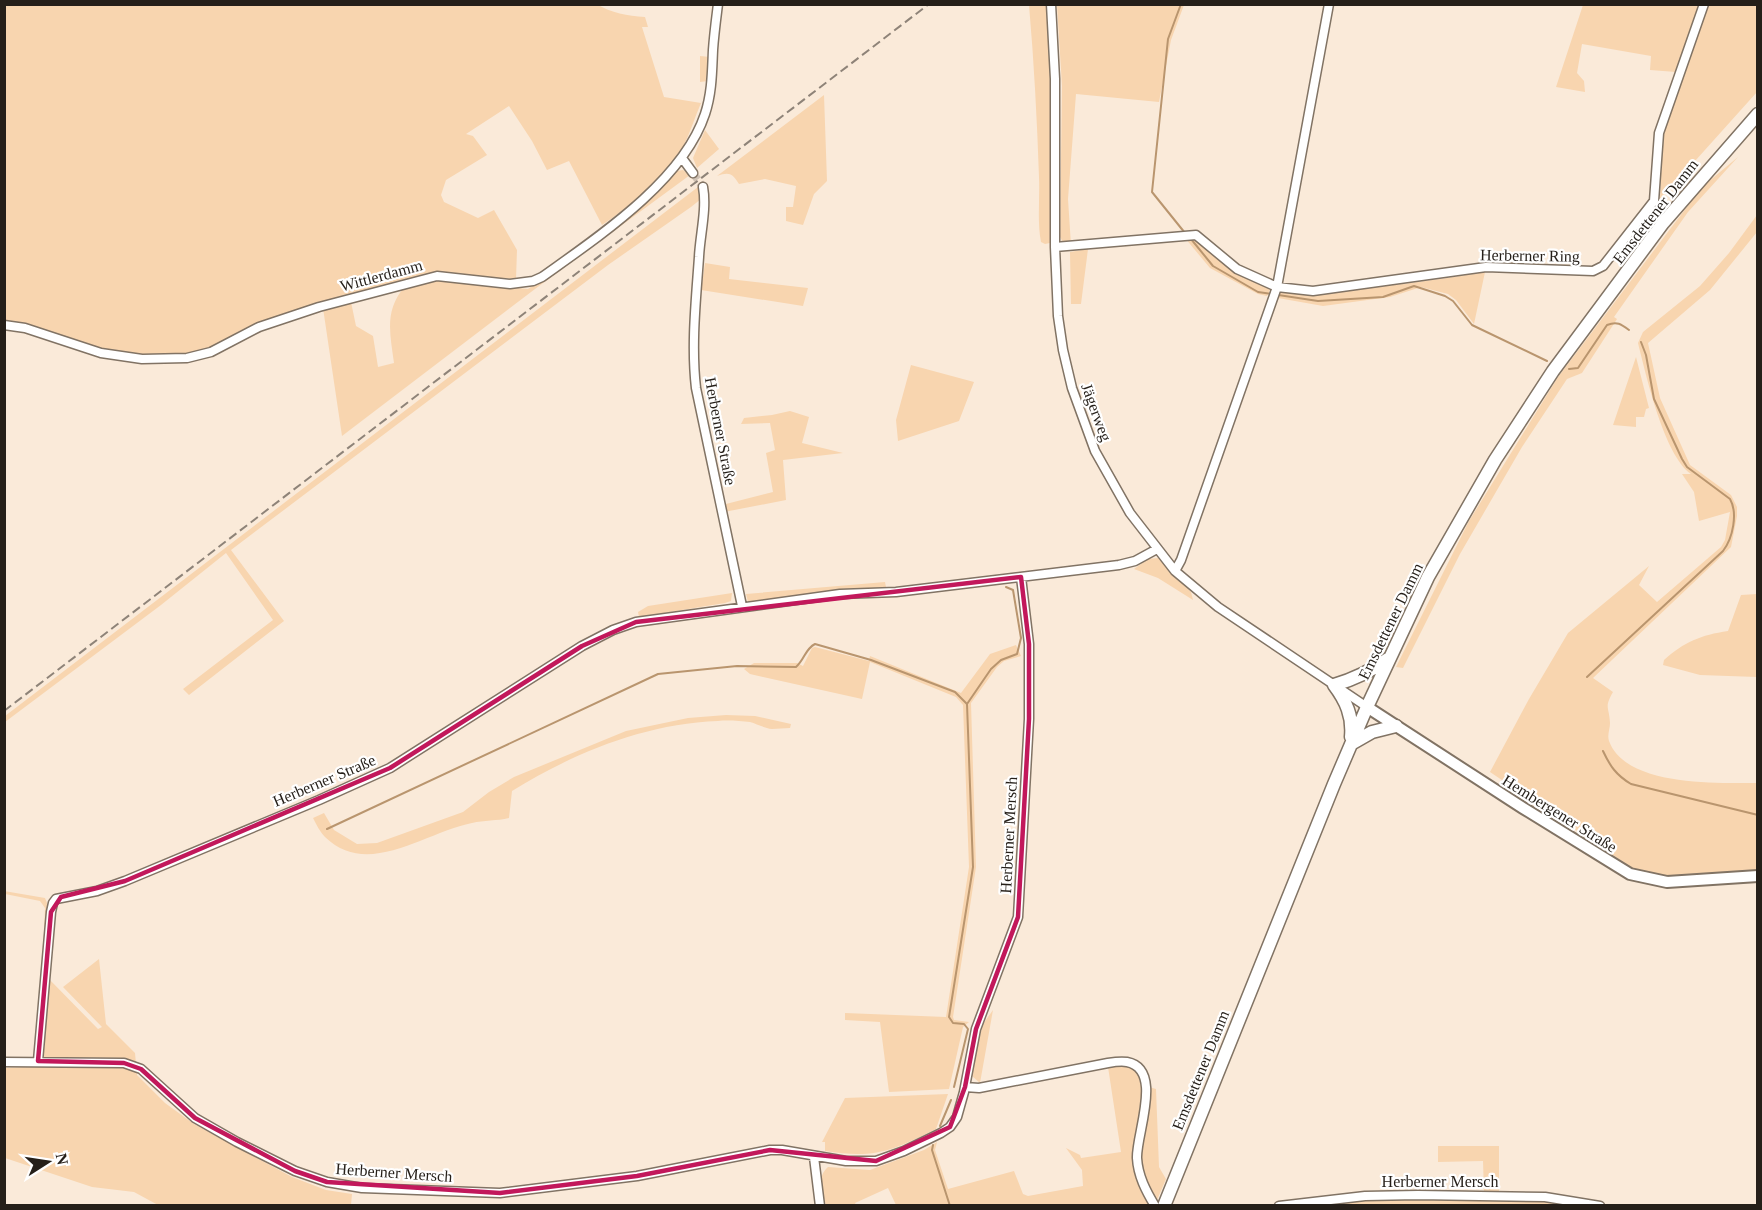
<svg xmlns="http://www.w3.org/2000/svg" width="1762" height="1210" font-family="Georgia,serif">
<rect width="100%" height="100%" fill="#faead9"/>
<path fill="#f8d5af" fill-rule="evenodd" d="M596 4C612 13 627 16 645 17L648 27H642L664 97 701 103C695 117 690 133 683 147 666 179 632 205 602 225L569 161 547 170 532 141 509 106 466 134 473 136 487 155 446 180 441 195 444 202 478 218 494 210 517 250 516 279 434 274 425 279 528 289 635 211 655 195 677 171 683 170 690 175 535 289 342 436 323 308 259 331 212 353 178 363H136L88 353 44 335 5 328 4 5ZM405 286C384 311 390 333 394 363L378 367 373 336 356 326 351 302Z
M1029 5H1047L1051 55 1052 235 1050 243 1045 244 1041 242C1037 221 1040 198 1039 177 1037 119 1034 62 1029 5Z
M1057 5H1184L1171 40 1159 102 1076 94 1068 199 1071 245 1064 244 1060 237 1062 86Z
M1583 5V4L1699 5 1676 72 1650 70 1651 56 1582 44 1577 73 1584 81 1585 92 1556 87Z
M1708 5H1757V92L1660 200 1662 134Z
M700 56 710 57 708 81 700 82Z
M824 95 827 181 814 194 803 225 786 221V207H793L796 186 765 179 739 184C732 173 729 172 717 176Z
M705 130 719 149 697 168 693 158Z
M1738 157 1688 212 1614 317 1617 319 1582 373 1567 379 1522 447 1460 554 1403 668 1396 667 1469 521 1558 377 1702 187Z
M698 187 701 199 691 207 608 265 231 550 284 621 189 695 183 689 273 620 226 553 161 605 5 722V716Z
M1757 215V232L1710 290 1648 343 1660 398 1690 465 1731 495 1737 507V516L1731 547 1593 678 1613 692C1604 708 1609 706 1610 723 1610 729 1607 735 1609 741 1626 787 1718 783 1757 783V872L1665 877 1638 872 1490 772 1529 699 1568 633 1649 566 1639 585 1657 602 1721 547 1725 540 1730 512 1699 521 1694 492 1682 474H1691C1664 455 1646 375 1638 343L1643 332 1700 286 1729 253Z
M1185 238 1197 241 1268 286 1270 290 1267 296 1258 294 1210 268Z
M1088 249 1081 304H1071L1070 252Z
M705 263 730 267 729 279 808 288 803 306 701 290Z
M1485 272 1474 324 1456 300 1448 294 1421 287 1390 297 1323 306 1278 298 1279 293C1294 288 1308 295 1324 293 1378 287 1432 281 1485 272Z
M1636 357 1649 408 1646 409 1644 417H1636V427L1613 425Z
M911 365 974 382 959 421 898 441 896 420Z
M790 411 809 417 802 443 843 453 783 460 786 500 724 512 722 505 773 492 766 453 775 450 770 423 741 424 744 418 772 415Z
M1158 558 1191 592 1193 600 1158 578 1134 569 1148 559Z
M885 582 886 587 748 602 746 594Z
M732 593 731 601 725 603 639 617 638 612 648 606Z
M1757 594V677L1700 675 1663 665 1664 660C1684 642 1701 635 1728 631L1741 595Z
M1016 645 1021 656 1004 661 997 667 971 703 976 867 953 1017 954 1020 969 1022 963 1027 949 1089 889 1092 880 1022 845 1020V1013L946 1017 969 867 963 705 956 697 870 662 862 699 750 674 744 669 754 663H797L803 666 812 648 815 647 869 661 870 656 961 693 990 654Z
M726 715 755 716 791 724 790 728C784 728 778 729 772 729 764 728 757 724 750 722 740 721 728 720 718 721 643 724 574 753 512 791L509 818C497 821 484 820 472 823 425 832 368 879 325 837 320 832 316 824 313 818L324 813 334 830 357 844 377 843 463 812 489 792 514 777 626 731 688 718Z
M4 891 45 898 49 908 43 955 45 908 40 901 5 894Z
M99 959 106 1024 135 1053 137 1075 165 1103 194 1124 292 1177 326 1190 352 1194 351 1205H158L134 1192 92 1187 5 1158 4 1068 43 1066 49 979 98 1029 102 1027 63 987Z
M993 1010 980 1083 972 1076 971 1070 983 1024Z
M1125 1065C1136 1070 1141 1073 1142 1085L1156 1089 1159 1167 1166 1179 1155 1205H896L888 1188 855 1203 856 1205H826C822 1191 816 1178 828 1167L870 1170 924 1150 937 1142 935 1150 948 1189 1014 1171 1023 1194 1028 1196 1083 1186 1082 1170 1066 1148 1080 1155 1081 1158 1121 1152 1108 1067Z
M948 1094 936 1129C892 1151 874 1159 825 1151V1142H822L845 1098Z
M1438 1146H1499V1191L1484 1192 1483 1161 1438 1162Z
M1423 1197 1532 1200 1578 1206H1296L1364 1199Z"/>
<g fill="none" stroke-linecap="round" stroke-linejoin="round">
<path stroke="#b9956e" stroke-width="2" d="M1181 4 1168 39 1152 192 1185 233
M1191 239 1213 266 1258 292 1318 301 1383 297 1414 286 1445 296 1453 301 1472 325 1547 361
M1569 369 1578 368 1607 325C1617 321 1621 324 1629 330
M1587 677 1723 551C1733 538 1738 513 1730 499L1687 467 1682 459 1654 399 1646 355 1641 342
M1603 751C1610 766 1616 775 1631 784L1758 815
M327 829 658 674 737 666 796 667C805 659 805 649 815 644L871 660 955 692 967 704
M954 1087 968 1029 964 1024 953 1023 949 1017 973 867 967 704 991 669 1001 660 1017 654 1021 638 1013 590 1006 587
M940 1126 951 1100
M933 1145 932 1150 950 1206"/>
<path stroke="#cfc1b3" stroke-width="8" stroke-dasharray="8 4" stroke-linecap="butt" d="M693 173 703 187"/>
<g stroke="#817364" stroke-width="11">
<path id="minor" d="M1051 4 1055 79V247L1058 316 1063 350 1072 388 1095 451 1130 513 1175 571 1218 607 1367 707
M1329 4 1277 287 1313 291 1486 267 1593 271 1603 266 1654 201 1659 133 1704 4
M682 158 693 173
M703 187C707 209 700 235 699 257 696 300 691 345 696 388L742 606
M1055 247 1196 235 1237 269 1277 287 1181 560 1175 571
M4 325 25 328 101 353 142 359 187 358 211 352 259 327 319 307 437 276 510 284 533 281 542 277C598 237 683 181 705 114 712 93 712 72 713 50 714 35 716 20 718 4
M38 1061 51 912 53 903 56 899 97 891 125 881 319 800 390 768 582 646 613 630 636 622 840 594 896 592 1119 565 1135 561 1157 549
M4 1062 124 1063 141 1069 195 1118 237 1142 295 1171 327 1182 362 1188 500 1193 637 1176 770 1150H782L846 1161H876L904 1151 941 1133 950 1127 957 1117 964 1092 976 1029 1018 917 1029 719V644L1021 577
M965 1087 979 1088 1108 1063C1114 1062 1121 1061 1127 1062 1164 1069 1136 1134 1137 1158 1138 1176 1146 1191 1155 1206
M814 1157 820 1206
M1279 1206 1365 1196 1418 1195 1545 1197 1600 1206"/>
</g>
<g stroke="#817364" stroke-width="14">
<path id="tertiary" d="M1367 707 1523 808 1630 874 1667 882 1758 876"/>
</g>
<g stroke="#817364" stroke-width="15">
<path id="primary" d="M1351 737C1353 716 1346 701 1334 685 1355 679 1371 671 1388 659
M1351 744 1372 732 1396 726
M1164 1206 1334 784 1367 707 1428 577 1495 460 1553 371 1663 223 1758 114"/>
</g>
<use href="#minor" stroke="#fff" stroke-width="8"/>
<use href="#tertiary" stroke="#fff" stroke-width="10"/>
<use href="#primary" stroke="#fff" stroke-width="12"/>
<path stroke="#8e8378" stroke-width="2" stroke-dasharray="9 4.5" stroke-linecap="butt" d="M4 711 929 4"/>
</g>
<path fill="none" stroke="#c2185b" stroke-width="4.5" stroke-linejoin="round" d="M1021 577 1029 644V719L1018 917 976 1029 965 1087 950 1127 876 1161 770 1150 637 1176 500 1193 327 1182 295 1171 195 1118 141 1069 124 1063 38 1061 51 912 61 897 125 881 390 768 582 646 636 622Z"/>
<g text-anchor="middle" stroke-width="4.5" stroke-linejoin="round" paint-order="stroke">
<g font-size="16" fill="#251f19" stroke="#fff">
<text transform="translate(1655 211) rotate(-52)" y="6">Emsdettener Damm</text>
<text transform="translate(1530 255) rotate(1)" y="6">Herberner Ring</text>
<text transform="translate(381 275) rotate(-15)" y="6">Wittlerdamm</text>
<text transform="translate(1097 412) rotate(70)" y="6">Jägerweg</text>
<text transform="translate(721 431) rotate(79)" y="6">Herberner Straße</text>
<text transform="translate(1390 621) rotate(-64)" y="6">Emsdettener Damm</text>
<text transform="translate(324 780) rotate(-23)" y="6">Herberner Straße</text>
<text transform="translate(1560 813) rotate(32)" y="6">Hembergener Straße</text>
<text transform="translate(1008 835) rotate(-87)" y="6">Herberner Mersch</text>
<text transform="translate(1200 1070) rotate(-68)" y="6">Emsdettener Damm</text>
<text transform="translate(394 1172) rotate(4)" y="6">Herberner Mersch</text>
<text x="1440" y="1187">Herberner Mersch</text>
</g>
</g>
<rect width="1762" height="1210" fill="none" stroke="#251f19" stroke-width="12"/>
<g transform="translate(48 1162) rotate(78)" stroke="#ffffff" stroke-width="4.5" paint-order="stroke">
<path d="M0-4.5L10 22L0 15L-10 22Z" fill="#251f19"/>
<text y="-9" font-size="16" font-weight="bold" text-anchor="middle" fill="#251f19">N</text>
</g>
</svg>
